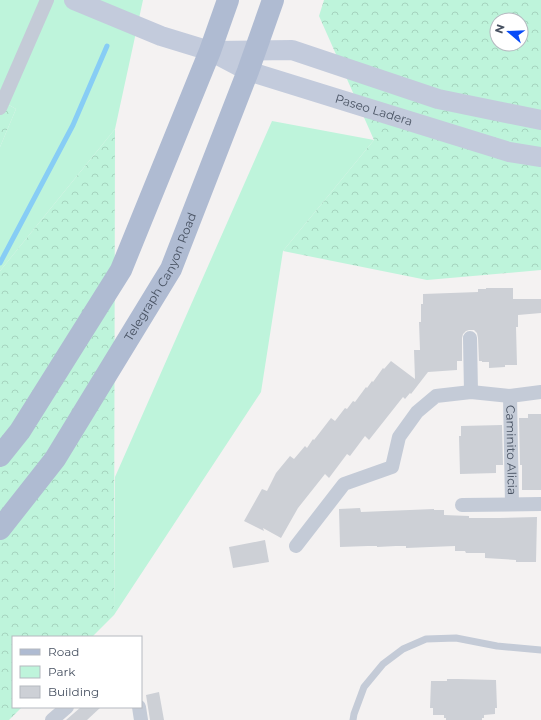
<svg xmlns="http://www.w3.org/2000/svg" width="541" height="720" font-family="Montserrat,sans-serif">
<defs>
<pattern id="forest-crowns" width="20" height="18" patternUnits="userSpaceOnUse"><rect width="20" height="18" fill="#bef4db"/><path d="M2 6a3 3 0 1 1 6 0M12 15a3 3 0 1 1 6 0" fill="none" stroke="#a5d3be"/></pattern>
</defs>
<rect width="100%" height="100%" fill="#f4f2f2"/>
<path fill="#bef4db" d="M0 0H143L115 129 0 271V147L16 109 0 100Z
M272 121 374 140 283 251 261 392 114 615 115 477Z"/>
<path fill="url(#forest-crowns)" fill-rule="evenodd" d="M324 0H541V270L427 280 283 251 374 140 319 16ZM497 20H521V44H497Z
M0 100 16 109 0 147Z
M115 129 114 615 92 637H13V707H22L9 720H0V271Z"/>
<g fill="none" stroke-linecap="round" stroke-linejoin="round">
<path stroke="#87cdf5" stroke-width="5" d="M0 263 73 125 107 46"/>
</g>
<path fill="#cdd0d6" d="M486 288H513V299H541V313L518 315V327H516L517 365H505V367L489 368V362H482V361H479L478 338 477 333 474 330H469L466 331 463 334 462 338V361H457V370L428 372 411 394 410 393 405 399 403 397 369 440 365 436 350 456 347 454 329 478 325 474 298 508 281 538 263 528 264 531 244 521 262 489 267 491 276 473 290 456 294 459 305 446 307 448 313 439 314 440 331 418 335 421 345 408 347 409 353 401 355 402 366 387 367 388 372 381 373 382 383 368 384 369 391 361 415 379 414 350H420L419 322H421V304H423V294L478 292V289H486Z
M528 414H541V490H522V465H520L519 418H528Z
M502 425 503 465H496V473L460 474 459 436H461V426Z
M360 508 361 512 434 509V510H444V515L469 516V518H500L537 517 536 562H516V560L485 558V553H466L465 551H455V546L406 548V546H396L377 547V546H368L340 547 339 509Z
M265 540 269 562 233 568 229 547Z
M447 679H458L496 680 497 708H495V714L484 715V718H482V720H446V718H444V715H433V708H430L431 681H447Z
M159 692 164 720H150L146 695Z
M81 707H101L87 720H66Z"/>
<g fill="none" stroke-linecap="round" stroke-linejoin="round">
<path stroke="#c4cbd7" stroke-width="7" d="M353 720 354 714 364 687 383 664 403 649 426 639 456 638 497 646 541 650"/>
<g stroke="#c4cbd7" stroke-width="14">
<path d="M0 108 47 0"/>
<path d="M470 338 471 392"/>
<path id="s1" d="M510 396 512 504"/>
<path d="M462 505 541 504"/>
<path d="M296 546 344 484 392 467 399 437 417 412 436 396 471 392 510 396 541 392"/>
<path d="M139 707 141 720"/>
<path d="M52 720 67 707"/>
</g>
<g stroke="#c3cbdc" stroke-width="20">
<path id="s2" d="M74 0 161 36 210 51 248 71 509 152 541 157"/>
<path d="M213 51 292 50 438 99 541 120"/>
</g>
<g stroke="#afbbd2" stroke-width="22">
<path d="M0 456 20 431 121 270 210 51 228 0"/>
<path id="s3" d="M0 529 55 459 171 269 248 71 273 0"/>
</g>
</g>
<g text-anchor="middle" stroke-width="3" stroke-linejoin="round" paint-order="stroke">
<g font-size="12" fill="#475161" stroke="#fff">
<text dy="4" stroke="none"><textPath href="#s2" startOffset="320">Paseo Ladera</textPath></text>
<text dy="4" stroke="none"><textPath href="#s3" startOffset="300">Telegraph Canyon Road</textPath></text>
<text dy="4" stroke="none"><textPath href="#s1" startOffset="54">Caminito Alicia</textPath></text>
</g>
</g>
<rect x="12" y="636" width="130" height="72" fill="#ffffff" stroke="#b5b9c0"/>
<rect x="20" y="649" width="20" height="6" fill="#afbbd2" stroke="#b5b9c0"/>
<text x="48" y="656" font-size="12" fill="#475161">Road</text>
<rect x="20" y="666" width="20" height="12" fill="#bef4db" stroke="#b5b9c0"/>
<text x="48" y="676" font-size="12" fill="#475161">Park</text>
<rect x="20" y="686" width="20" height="12" fill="#cdd0d6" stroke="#b5b9c0"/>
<text x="48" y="696" font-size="12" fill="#475161">Building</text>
<g transform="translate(509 32) rotate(289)"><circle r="19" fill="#ffffff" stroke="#b5b9c0"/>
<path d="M0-3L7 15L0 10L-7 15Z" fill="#084bf8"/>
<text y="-6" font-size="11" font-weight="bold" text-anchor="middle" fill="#475161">N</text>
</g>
</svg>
